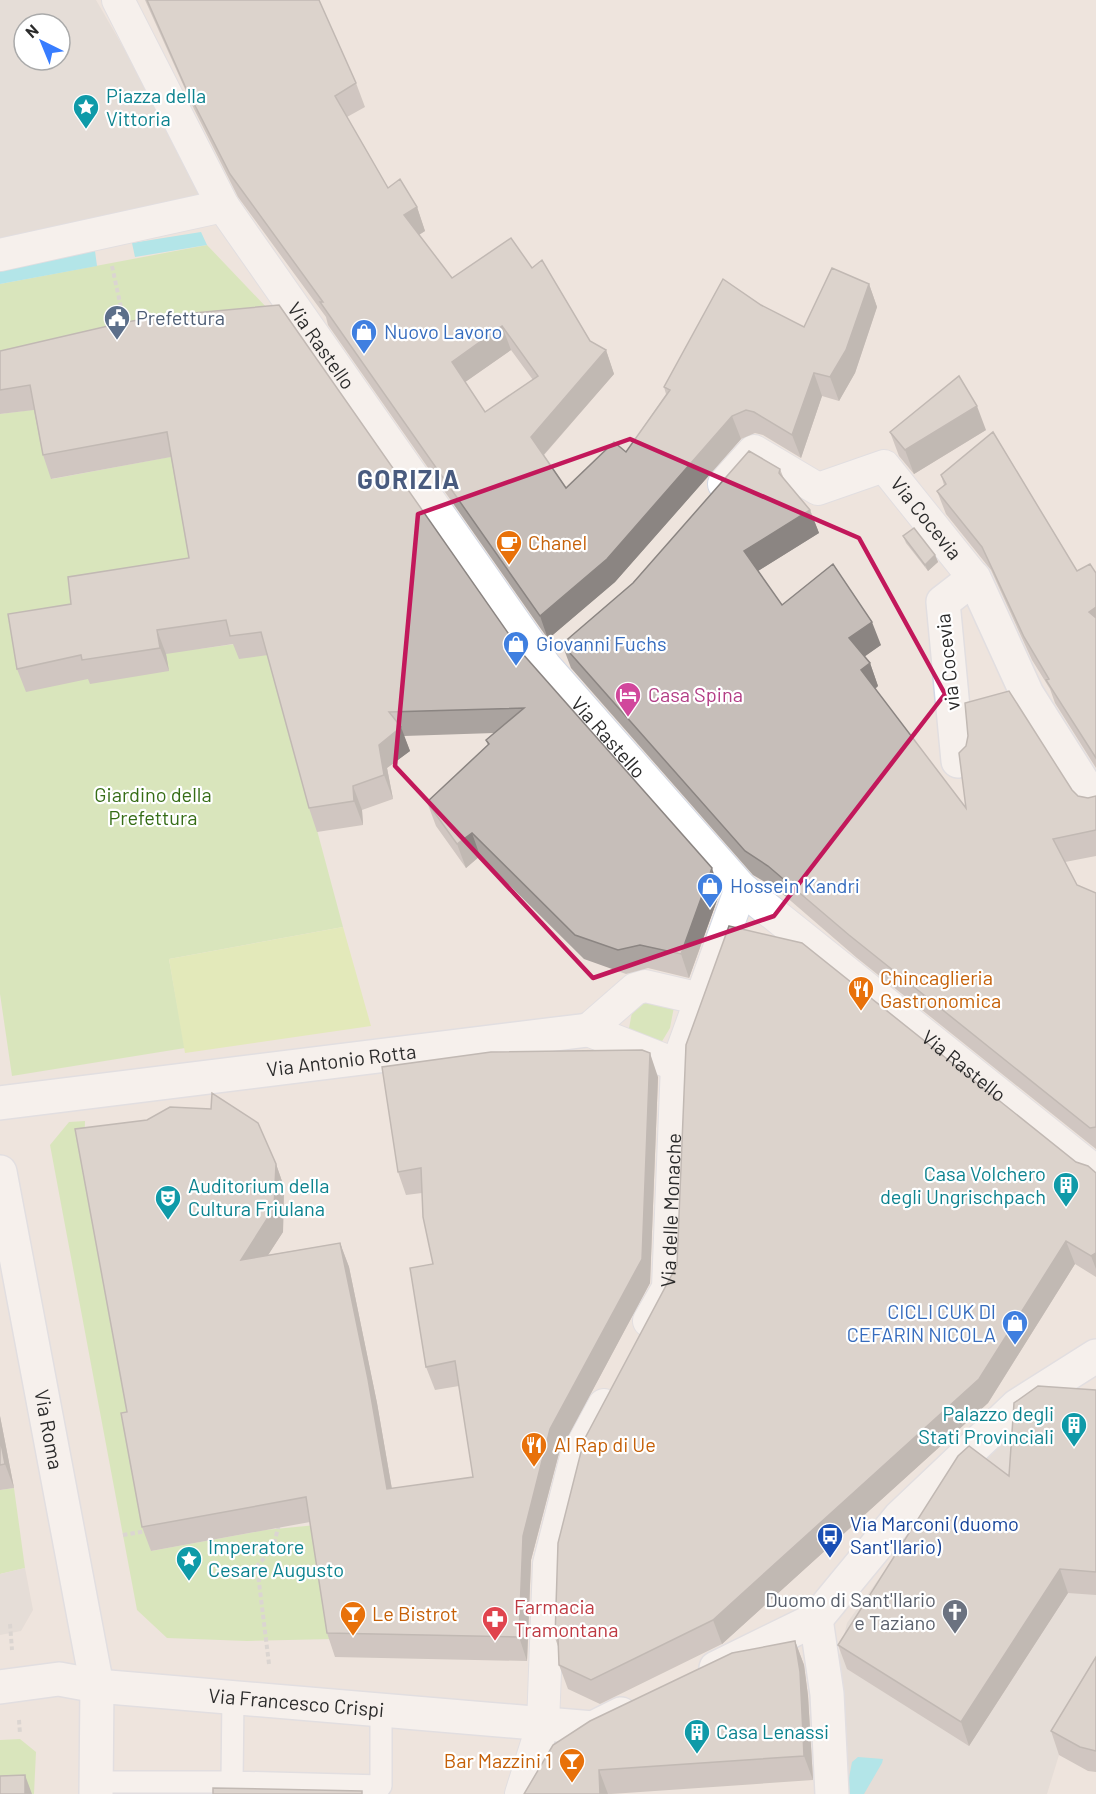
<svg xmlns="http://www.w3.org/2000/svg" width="1096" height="1794" font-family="Barlow,sans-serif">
<rect width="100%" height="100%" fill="#eee4dd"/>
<path fill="#bfe796" d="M207 245 287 329 0 376V284Z
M39 409 52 479 175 456 200 594 199 649 235 644 270 655 343 927 169 959 185 1048 12 1076 0 994V414Z
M650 999 674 1007 670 1028 661 1043 628 1034 632 1012Z
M85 1121 84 1153 151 1551 265 1530 316 1525 333 1639 247 1641 167 1638 137 1610 50 1145 69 1122Z
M14 1488 25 1568 0 1574V1490Z
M20 1739 36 1752 34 1794H0V1740Z"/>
<path fill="#d6ef91" d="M343 927 371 1026 185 1053 169 959Z"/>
<path fill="#dad4d0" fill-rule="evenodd" d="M0 0H96L212 201 0 241ZM24 24H60V60H24Z
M1020 1417 1096 1532V1700L1059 1755 1047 1794H832L836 1669 847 1623 941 1492Z
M25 1568 33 1610 21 1631 0 1635V1574Z"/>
<path fill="#6ae6f5" d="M201 232 207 245 135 257 132 243Z
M95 251 97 266 0 284V269Z
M858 1757 883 1759 882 1763 864 1794H846L852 1762Z"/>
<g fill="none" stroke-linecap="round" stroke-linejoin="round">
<g stroke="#d2d8e5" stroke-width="24">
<path id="service" d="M233 1698 232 1782 381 1786V1710
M97 1782H232"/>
</g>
<g stroke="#d2d8e5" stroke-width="34">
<g id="pedestrian">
<path id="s1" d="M118 0 223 206 545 666 741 888 1096 1172"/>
<path d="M0 255 223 206"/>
<path id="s2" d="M724 484 754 451 818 489 884 466 974 578"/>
<path d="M677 1065 588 1030 635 989 645 986 701 999"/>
<path id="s3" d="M649 1321 668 1288 677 1065 741 888"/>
<path d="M521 1794 543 1724 549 1564 576 1457 604 1405"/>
</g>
</g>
<g stroke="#d2d8e5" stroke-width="36">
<g id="minor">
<path d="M958 761 943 602 974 578 1027 694 1096 803"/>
<path id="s4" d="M0 1103 588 1030"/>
<path d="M816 1619 827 1694 832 1794"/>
</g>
</g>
<g stroke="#d2d8e5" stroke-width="36">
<path id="tertiary" d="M0 1687 59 1679 97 1686"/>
</g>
<g stroke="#d2d8e5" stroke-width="36">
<g id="secondary">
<path id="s5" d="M0 1172 97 1686 96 1794"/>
<path d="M716 1668 816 1619 900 1517 1017 1406 1096 1356"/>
<path id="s6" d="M97 1686 593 1728 621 1714"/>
</g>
</g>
<path stroke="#c4c4c4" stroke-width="4" stroke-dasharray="4.5 3" stroke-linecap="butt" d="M112 266 125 326
M123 1535 147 1531
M10 1624 12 1650
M269 1664 257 1566 273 1548 279 1524
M19 1720 20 1734"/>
<use href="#service" stroke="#fff" stroke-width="21"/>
<use href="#pedestrian" stroke="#fff" stroke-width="32"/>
<use href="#minor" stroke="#fff" stroke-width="33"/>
<use href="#tertiary" stroke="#fff" stroke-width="33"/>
<use href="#secondary" stroke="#fff" stroke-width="33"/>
</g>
<path fill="#aaa39f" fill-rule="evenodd" d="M145 0H319L356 83 365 107 347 117 388 188 417 207 425 231 419 235 452 278 532 268 590 341 606 350 614 374 544 455 566 488 626 452 666 394 664 387 761 305 804 327 869 284 877 307 855 373 839 401 822 396 801 458 763 435 755 433 741 439 615 582 548 639 328 325 326 317 238 197 194 109ZM511 350 533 380 485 412 465 382Z
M121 323 522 653 720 892 689 978 648 968 626 974 584 959 480 856 466 868 436 826 427 802 488 745 486 740 494 733 404 736 410 751 387 768 393 799 362 810 363 825 317 832 309 808 268 655 239 659 233 644 166 654 169 671 90 684 88 679 26 692 17 669 71 604 189 558 171 457 51 479 43 455 34 410 0 414V351Z
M986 430 914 474 899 456 890 432Z
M780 469 784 479 810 510 819 533 758 571 782 605 881 645 864 656 870 663 878 686 875 689 966 808 1072 790 1078 796 1088 798 1096 796V856L1065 862 1077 885 1096 893V1149L857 958 777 889 753 875 571 668 562 644Z
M941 475 1077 571 1096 573V768L1055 703 1050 689 1032 660 991 570 946 514 937 491 944 485Z
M903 536 935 555 938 562 928 571 906 543Z
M658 1077 650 1283 559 1453 531 1560 527 1661 335 1657 327 1633 310 1522 151 1551 142 1527 127 1412 276 1164 284 1187 283 1232 268 1255 340 1243 349 1267 377 1403 392 1489 473 1477 459 1386 435 1390 426 1367 433 1264 422 1193 406 1195 398 1172Z
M1076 1162 1096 1173V1277L1075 1264 988 1403 722 1644 600 1704 568 1689 559 1665V1649L555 1638Z
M1096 1390V1595L1068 1593 969 1746 847 1669 838 1645Z
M0 1416 14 1488 0 1490Z
M795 1641 804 1665 808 1696 813 1780 611 1794H524Z
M1096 1657V1772L1088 1771 1059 1755 1051 1731Z"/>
<path fill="#8b8582" d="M417 207 425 231 412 239 404 215Z
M869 284 877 307 855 373 839 401 830 377Z
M502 326 511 350 461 385 452 362Z
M606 350 614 374 539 460 531 437Z
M814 373 822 396 801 458 792 435Z
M977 406 986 430 914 474 905 450Z
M732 416 741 439 615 582 548 639 540 616Z
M810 510 819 533 753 574 744 551Z
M935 555 938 562 928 571 925 565Z
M1096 607V630L1089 612Z
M872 622 881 645 857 662 849 638Z
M157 630 166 654 169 671 160 648Z
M870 663 878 686 869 694 861 670Z
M401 727 410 751 387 768 393 799 384 775 379 745Z
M353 786 362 810 363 825 354 801Z
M472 833 480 856 466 868 457 844Z
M712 868 720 892 689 978 681 954Z
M650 1053 658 1077 650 1283 559 1453 531 1560 527 1661 519 1637 523 1536 550 1429Z
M276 1164 284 1187 283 1232 250 1283 241 1260Z
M1066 1241 1075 1264 988 1403 722 1644 713 1620Z
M340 1243 349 1267 377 1403 396 1513 387 1489Z
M1096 1253V1269L1091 1256Z
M0 1416 14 1488 5 1464 0 1438Z
M1060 1569 1068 1593 969 1746 961 1722Z
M795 1641 804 1665 808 1696 813 1780 804 1756Z
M599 1770 608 1794H600Z
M25 1775 32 1794H25Z"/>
<path fill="#c6beb9" stroke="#8b8582" stroke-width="1.5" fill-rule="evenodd" d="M147 0H319L356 83 335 96 388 188 400 179 417 207 404 215 452 278 511 238 532 268 542 260 590 341 606 350 531 437 566 488 614 442 626 452 670 390 664 387 723 279 761 305 804 327 832 268 869 284 846 350 830 377 814 373 792 435 754 412 746 410 732 416 607 559 540 616 320 302H323L230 174 185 86ZM502 326 538 376 485 412 452 362Z
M279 305 522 653 712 868 681 954 640 945 618 950 575 935 472 833 457 844 427 802 489 744 486 740 524 708 389 712 401 727 379 745 384 775 353 786 354 801 309 808 261 632 230 636 226 620 157 630 160 648 82 660 81 655 17 669 8 614 71 604 68 577 189 558 167 432 43 455 30 385 0 390V351L121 323 161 316Z
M959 376 977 406 905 450 890 432Z
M993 432 1077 571 1090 564 1096 573V607L1089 612 1096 618V758L1046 680 1049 679 1024 637 982 547 937 491 946 484 941 475Z
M749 451 780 469 779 473 810 510 744 551 782 605 833 564 872 622 849 638 870 663 861 670 966 808 959 753 966 746 968 736 965 703 1009 691 1072 790 1078 796 1088 798 1096 796V830L1053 839 1077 885 1096 893V1127L1090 1128 849 935 768 866 745 851 562 644 633 583Z
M914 528 935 555 925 565 903 536Z
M729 926 802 943 1076 1162 1088 1166 1096 1173V1253L1091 1256 1066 1241 979 1379 713 1620 591 1680 559 1665 558 1638H555L558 1543 584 1440 677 1265 686 1045Z
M642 1050 650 1053 642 1259 550 1429 523 1536 519 1637 327 1633 306 1497 142 1527 121 1413 127 1412 75 1129 147 1120 170 1107 211 1109 212 1093 258 1123 276 1164 274 1208 241 1260 340 1243 368 1379 387 1489 473 1477 455 1361 426 1367 410 1268 433 1264 423 1217 421 1168 398 1172 382 1067 491 1052Z
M1038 1386 1096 1390V1572L1060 1569 961 1722 838 1645 958 1456 969 1446 1009 1476 1014 1403Z
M0 1438 5 1464 0 1465Z
M795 1641 800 1672 804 1756 599 1770 600 1794H524L553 1745 590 1721 732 1653Z
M1096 1657V1751L1080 1747 1051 1731Z
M25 1775V1794H0V1776Z
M213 1788 362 1791V1794H213Z"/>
<path d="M0 0H1096V1794H0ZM630 439 859 538 945 694 774 916 593 978 395 766 418 514Z" fill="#eee4dd" fill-opacity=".55" fill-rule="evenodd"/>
<path fill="none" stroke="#c2185b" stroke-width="4.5" stroke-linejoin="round" d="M630 439 859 538 945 694 774 916 593 978 395 766 418 514Z"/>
<defs>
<g id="sight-pin" transform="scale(1.35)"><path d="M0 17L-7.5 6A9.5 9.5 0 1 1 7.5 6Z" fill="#0f9aa8" stroke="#fff"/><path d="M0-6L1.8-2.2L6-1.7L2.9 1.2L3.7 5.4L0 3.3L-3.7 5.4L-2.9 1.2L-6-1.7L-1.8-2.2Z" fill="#fff"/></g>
<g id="civic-pin" transform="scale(1.35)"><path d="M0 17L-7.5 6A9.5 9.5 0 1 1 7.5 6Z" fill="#5c6f8a" stroke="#fff"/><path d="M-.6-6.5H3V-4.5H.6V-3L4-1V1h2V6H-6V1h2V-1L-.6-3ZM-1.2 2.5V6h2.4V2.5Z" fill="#fff"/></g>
<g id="shop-pin" transform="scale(1.35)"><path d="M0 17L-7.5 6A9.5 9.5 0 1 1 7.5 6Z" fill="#3f7fe0" stroke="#fff"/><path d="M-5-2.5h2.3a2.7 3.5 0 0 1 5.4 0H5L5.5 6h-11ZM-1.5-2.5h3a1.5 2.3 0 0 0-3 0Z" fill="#fff"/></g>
<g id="cafe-pin" transform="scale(1.35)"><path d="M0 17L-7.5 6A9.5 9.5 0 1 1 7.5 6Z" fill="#e8710a" stroke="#fff"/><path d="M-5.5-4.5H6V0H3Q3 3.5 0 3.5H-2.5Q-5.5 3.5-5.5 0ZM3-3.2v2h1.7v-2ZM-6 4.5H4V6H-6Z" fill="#fff"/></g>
<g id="hotel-pin" transform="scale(1.35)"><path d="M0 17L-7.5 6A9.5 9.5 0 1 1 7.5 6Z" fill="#d1479c" stroke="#fff"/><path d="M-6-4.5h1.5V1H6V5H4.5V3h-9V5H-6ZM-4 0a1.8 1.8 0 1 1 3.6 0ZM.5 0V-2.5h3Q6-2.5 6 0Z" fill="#fff"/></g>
<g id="restaurant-pin" transform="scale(1.35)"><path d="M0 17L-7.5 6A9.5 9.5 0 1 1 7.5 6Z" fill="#e8710a" stroke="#fff"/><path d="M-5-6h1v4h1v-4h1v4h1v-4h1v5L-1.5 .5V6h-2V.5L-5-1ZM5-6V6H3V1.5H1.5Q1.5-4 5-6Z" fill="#fff"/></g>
<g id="building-pin" transform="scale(1.35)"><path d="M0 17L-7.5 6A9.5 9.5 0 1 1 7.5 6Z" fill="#0f9aa8" stroke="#fff"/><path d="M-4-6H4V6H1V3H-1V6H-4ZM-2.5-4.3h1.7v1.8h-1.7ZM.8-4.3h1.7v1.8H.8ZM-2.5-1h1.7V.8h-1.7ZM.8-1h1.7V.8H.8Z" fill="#fff"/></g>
<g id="theatre-pin" transform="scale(1.35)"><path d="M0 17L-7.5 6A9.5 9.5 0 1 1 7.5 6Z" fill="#0f9aa8" stroke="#fff"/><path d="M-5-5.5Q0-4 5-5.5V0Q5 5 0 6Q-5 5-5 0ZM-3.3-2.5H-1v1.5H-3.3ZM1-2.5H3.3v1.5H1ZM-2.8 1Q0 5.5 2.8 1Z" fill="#fff"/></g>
<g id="bus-pin" transform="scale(1.35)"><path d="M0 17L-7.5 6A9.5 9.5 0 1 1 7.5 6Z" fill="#1a4fb4" stroke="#fff"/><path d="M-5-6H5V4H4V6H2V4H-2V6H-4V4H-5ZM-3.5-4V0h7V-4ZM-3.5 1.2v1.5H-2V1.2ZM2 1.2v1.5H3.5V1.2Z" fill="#fff"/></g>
<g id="church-pin" transform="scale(1.35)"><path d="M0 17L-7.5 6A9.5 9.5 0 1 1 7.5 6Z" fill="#6b7280" stroke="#fff"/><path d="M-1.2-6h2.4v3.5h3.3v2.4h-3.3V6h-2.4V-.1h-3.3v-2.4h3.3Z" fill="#fff"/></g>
<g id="bar-pin" transform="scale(1.35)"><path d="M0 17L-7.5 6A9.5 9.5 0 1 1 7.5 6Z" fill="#e8710a" stroke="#fff"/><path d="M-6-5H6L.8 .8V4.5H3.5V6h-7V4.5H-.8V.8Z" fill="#fff"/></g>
<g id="pharmacy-pin" transform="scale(1.35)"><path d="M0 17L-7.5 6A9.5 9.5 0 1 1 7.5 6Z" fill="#e0444e" stroke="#fff"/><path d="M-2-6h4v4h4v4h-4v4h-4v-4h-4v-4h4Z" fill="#fff"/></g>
</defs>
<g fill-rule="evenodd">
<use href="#sight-pin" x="86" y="107"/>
<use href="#civic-pin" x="117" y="318"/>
<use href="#shop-pin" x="364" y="332"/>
<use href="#cafe-pin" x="509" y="543"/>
<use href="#shop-pin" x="516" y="644"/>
<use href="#hotel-pin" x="628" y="695"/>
<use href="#shop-pin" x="710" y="886"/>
<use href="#restaurant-pin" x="861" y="989"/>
<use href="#building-pin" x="1066" y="1185"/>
<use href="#theatre-pin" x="168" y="1198"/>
<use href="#shop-pin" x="1015" y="1323"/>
<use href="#building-pin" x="1074" y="1425"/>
<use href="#restaurant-pin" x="534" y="1445"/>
<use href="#bus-pin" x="830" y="1536"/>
<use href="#sight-pin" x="189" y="1559"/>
<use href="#church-pin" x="955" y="1612"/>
<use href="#bar-pin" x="353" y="1614"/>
<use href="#pharmacy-pin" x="495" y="1619"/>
<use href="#building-pin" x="697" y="1732"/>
<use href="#bar-pin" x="572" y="1761"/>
</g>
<g text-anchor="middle" stroke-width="4.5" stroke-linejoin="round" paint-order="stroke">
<g font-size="20" fill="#0d838f" stroke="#fff" text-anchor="start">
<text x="106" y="103">Piazza della<tspan x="106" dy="23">Vittoria</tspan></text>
<text x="1046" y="1181" text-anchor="end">Casa Volchero<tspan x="1046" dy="23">degli Ungrischpach</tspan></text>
<text x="188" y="1193">Auditorium della<tspan x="188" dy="23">Cultura Friulana</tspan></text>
<text x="1054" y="1421" text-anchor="end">Palazzo degli<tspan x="1054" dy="23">Stati Provinciali</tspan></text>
<text x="208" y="1554">Imperatore<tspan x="208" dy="23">Cesare Augusto</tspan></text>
<text x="716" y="1739">Casa Lenassi</text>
</g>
<g font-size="20" fill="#4e5e75" stroke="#fff" text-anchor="start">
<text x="136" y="325">Prefettura</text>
</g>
<g font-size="20" fill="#366cbe" stroke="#fff" text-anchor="start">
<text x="384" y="339">Nuovo Lavoro</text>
<text x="536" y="651">Giovanni Fuchs</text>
<text x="730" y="893">Hossein Kandri</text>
<text x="996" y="1319" text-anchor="end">CICLI CUK DI<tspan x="996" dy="23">CEFARIN NICOLA</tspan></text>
</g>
<g font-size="20" fill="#2b2b2b" stroke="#fff">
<text dy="7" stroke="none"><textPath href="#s1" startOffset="402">Via Rastello</textPath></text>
<text dy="7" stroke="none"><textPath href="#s2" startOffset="256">Via Cocevia</textPath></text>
<text transform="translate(948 662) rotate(-96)" y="7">via Cocevia</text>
<text dy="7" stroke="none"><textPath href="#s1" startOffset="888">Via Rastello</textPath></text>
<text dy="7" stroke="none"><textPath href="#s4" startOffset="344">Via Antonio Rotta</textPath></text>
<text dy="7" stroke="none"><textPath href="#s1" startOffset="1374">Via Rastello</textPath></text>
<text dy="7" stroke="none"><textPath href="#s3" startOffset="116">Via delle Monache</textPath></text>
<text dy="7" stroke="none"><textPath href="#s5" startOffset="262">Via Roma</textPath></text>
<text dy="7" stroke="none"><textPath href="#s6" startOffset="200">Via Francesco Crispi</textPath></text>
</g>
<g font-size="20" fill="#c56008" stroke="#fff" text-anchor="start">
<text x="528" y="550">Chanel</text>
<text x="880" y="985">Chincaglieria<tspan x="880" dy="23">Gastronomica</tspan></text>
<text x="554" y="1452">Al Rap di Ue</text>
<text x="372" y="1621">Le Bistrot</text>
<text x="552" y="1768" text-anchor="end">Bar Mazzini 1</text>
</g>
<g font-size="20" fill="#b23c85" stroke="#fff" text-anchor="start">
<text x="648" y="702">Casa Spina</text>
</g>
<g font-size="20" fill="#366d16" stroke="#fff">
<text x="153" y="802">Giardino della<tspan x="153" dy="23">Prefettura</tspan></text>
</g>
<g font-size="20" fill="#164399" stroke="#fff" text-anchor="start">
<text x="850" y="1531">Via Marconi (duomo<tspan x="850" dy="23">Sant'Ilario)</tspan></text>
</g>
<g font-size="20" fill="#5b616d" stroke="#fff" text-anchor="end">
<text x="936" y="1607">Duomo di Sant'Ilario<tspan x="936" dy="23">e Taziano</tspan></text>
</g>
<g font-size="20" fill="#be3a42" stroke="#fff" text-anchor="start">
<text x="514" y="1614">Farmacia<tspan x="514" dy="23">Tramontana</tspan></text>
</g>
<g font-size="26" font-weight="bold" letter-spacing="1.5" fill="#495b7f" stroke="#fff">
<text x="409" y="489">GORIZIA</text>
</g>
</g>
<g transform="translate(42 42) rotate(317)"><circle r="28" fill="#ffffff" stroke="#aaaaaa" stroke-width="1.5"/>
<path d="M0-4.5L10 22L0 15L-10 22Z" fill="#387dff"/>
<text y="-9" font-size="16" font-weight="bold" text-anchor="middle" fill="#2b2b2b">N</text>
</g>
</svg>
